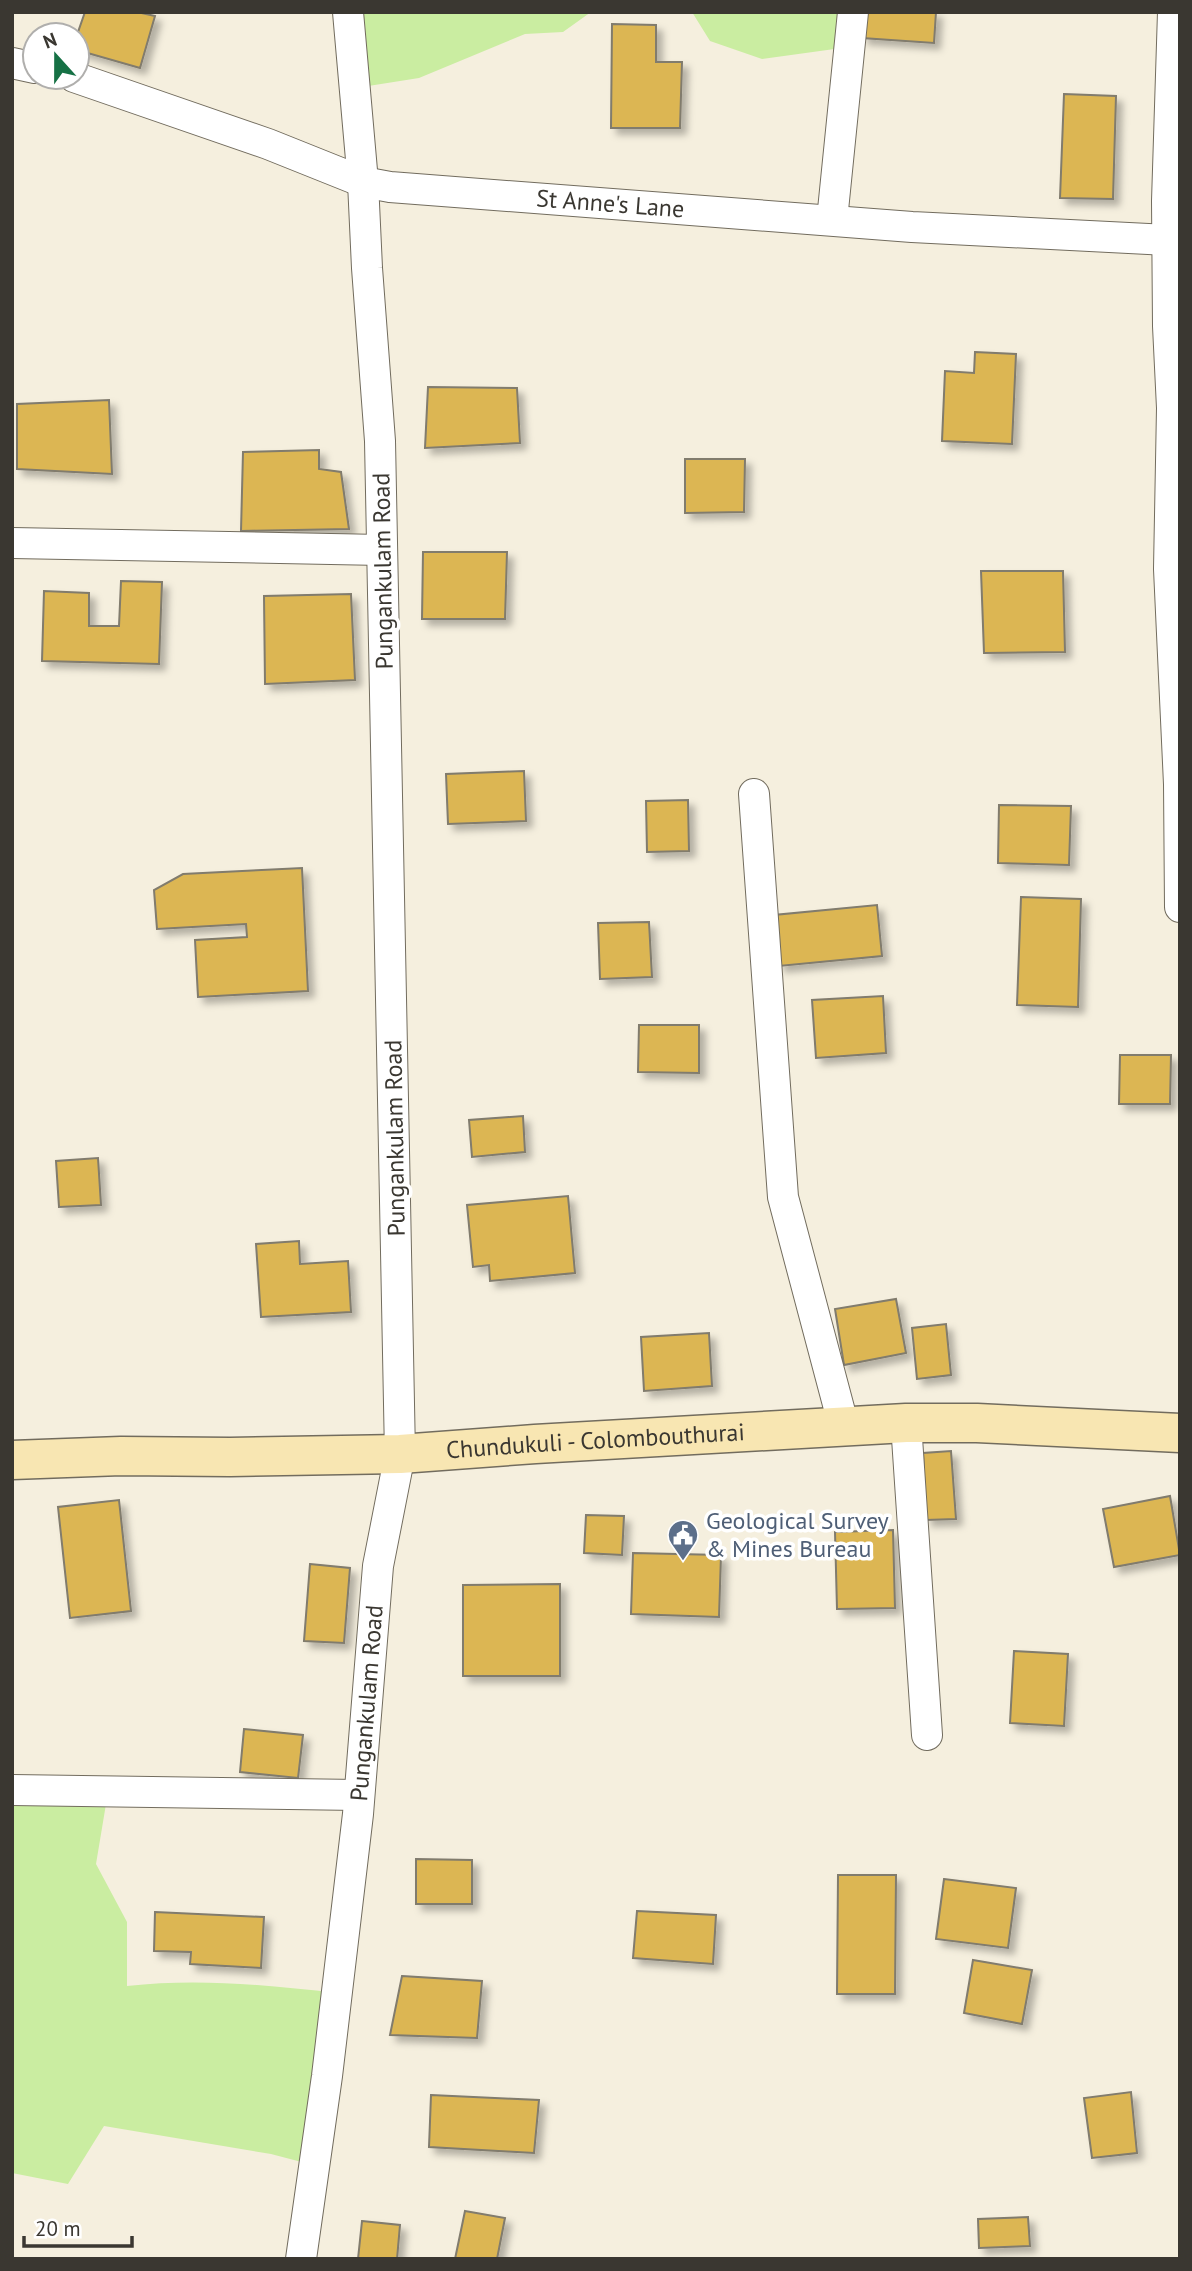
<svg xmlns="http://www.w3.org/2000/svg" width="1192" height="2271" font-family="'PT Sans',sans-serif">
<defs>
<filter id="shadow"><feDropShadow dx="6" dy="6" stdDeviation="3.5" flood-color="#0004"/></filter>
</defs>
<rect width="100%" height="100%" fill="#f5efde"/>
<path fill="#caeda1" d="M341 12H591L563 32 525 34 419 78 362 87Z
M692 12H837L849 47 762 59 710 41Z
M12 1790 108 1792 96 1864 127 1922V1986C198 1978 267 1985 337 1993L313 2165 271 2154 104 2126 68 2184 12 2173Z"/>
<path fill="#dcb653" stroke="#817b6d" stroke-width="2" filter="url(#shadow)" d="M85 12H137L155 16 140 68 77 50V35Z
M863 12H936L934 43 862 38Z
M612 24 656 25V62H682L680 128H611Z
M1064 94 1116 96 1113 199 1060 198Z
M975 352 1016 354 1012 444 942 441 945 371 974 373Z
M428 387 517 388 520 443 425 448Z
M109 400 112 474 17 469V404Z
M319 450V469L341 472 349 529 241 531 243 452Z
M685 459H745L744 512 685 513Z
M423 552H507L505 619H422Z
M981 571H1063L1065 652 984 653Z
M121 581 162 582 159 664 42 661 44 591 89 593V626H119Z
M351 594 355 680 265 684 264 596Z
M524 771 526 821 448 824 446 774Z
M688 800 689 851 647 852 646 801Z
M999 805 1071 806 1069 865 998 863Z
M302 868 308 991 198 997 195 940 247 937 246 924 157 929 154 890 183 874Z
M1021 897 1081 899 1078 1007 1017 1005Z
M877 905 882 956 779 966 774 915Z
M649 922 652 977 600 979 598 923Z
M883 996 886 1053 816 1058 812 1000Z
M639 1025H699V1073L638 1072Z
M1120 1055H1171L1170 1104H1119Z
M523 1116 525 1152 472 1157 469 1120Z
M98 1158 101 1205 59 1207 56 1161Z
M568 1196 575 1273 490 1281 489 1265 473 1267 467 1205Z
M299 1241 300 1264 348 1261 351 1312 261 1317 256 1244Z
M896 1299 906 1353 844 1365 835 1309Z
M946 1324 951 1375 917 1379 912 1328Z
M709 1333 712 1386 644 1391 641 1337Z
M951 1451 956 1519 926 1520 923 1453Z
M1170 1496 1180 1555 1114 1567 1103 1509Z
M119 1500 131 1611 70 1618 58 1507Z
M586 1515 624 1516 622 1555 584 1553Z
M893 1530 895 1608 837 1609 835 1532Z
M633 1553 721 1555 719 1617 631 1614Z
M310 1564 350 1568 344 1643 304 1641Z
M560 1584V1676H463V1585Z
M1014 1651 1068 1654 1064 1726 1010 1723Z
M244 1729 303 1735 298 1778 240 1772Z
M416 1859 472 1860V1904H416Z
M838 1875H896L895 1994H837Z
M944 1879 1016 1888 1008 1948 936 1939Z
M637 1911 716 1915 713 1964 633 1958Z
M155 1912 264 1917 261 1968 190 1964 191 1952 154 1951Z
M973 1960 1032 1970 1022 2024 964 2013Z
M402 1976 482 1981 477 2038 390 2035Z
M1131 2092 1137 2153 1092 2158 1084 2098Z
M431 2095 539 2100 534 2153 429 2147Z
M465 2211 505 2218 497 2259H455Z
M1028 2217 1030 2246 979 2248 978 2219Z
M362 2221 400 2225 397 2259H358Z"/>
<g fill="none" stroke-linecap="round" stroke-linejoin="round">
<g stroke="#726c5e" stroke-width="32">
<g id="street">
<path d="M1173 12 1167 201 1168 326 1172 408 1169 569 1179 784 1180 907"/>
<path d="M12 63 35 68"/>
<path id="s1" d="M74 77 268 144 363 182 390 187 912 227 1168 240"/>
<path d="M832 220 853 12"/>
<path d="M12 543 382 550"/>
<path d="M754 794 783 1197 844 1427"/>
<path d="M906 1423 927 1735"/>
<path d="M12 1790 358 1795"/>
<path id="s2" d="M301 2259 327 2076 358 1814 378 1566 400 1454 380 441 367 268 363 182 348 12"/>
</g>
</g>
<g stroke="#726c5e" stroke-width="41">
<g id="secondary">
<path id="s3" d="M12 1460 121 1456 230 1457 400 1454 535 1444 906 1423H977L1180 1433"/>
</g>
</g>
<use href="#street" stroke="#fff" stroke-width="30"/>
<use href="#secondary" stroke="#f8e6b2" stroke-width="38"/>
</g>
<defs>
<g id="civic-pin" transform="scale(1.575)"><path d="M0 17L-7.5 6A9.5 9.5 0 1 1 7.5 6Z" fill="#5c6f8a" stroke="#fff"/><path d="M-.6-6.5H3V-4.5H.6V-3L4-1V1h2V6H-6V1h2V-1L-.6-3ZM-1.2 2.5V6h2.4V2.5Z" fill="#fff"/></g>
</defs>
<g fill-rule="evenodd">
<use href="#civic-pin" x="683" y="1535"/>
</g>
<g text-anchor="middle" stroke-width="7" stroke-linejoin="round" paint-order="stroke">
<g font-size="24" fill="#3a3731" stroke="#fff">
<text dy="8" stroke="none"><textPath href="#s1" startOffset="556">St Anne's Lane</textPath></text>
<text transform="translate(383 571) rotate(-91)" y="8">Pungankulam Road</text>
<text transform="translate(395 1138) rotate(-91)" y="8">Pungankulam Road</text>
<text dy="8" stroke="none"><textPath href="#s3" startOffset="584">Chundukuli - Colombouthurai</textPath></text>
<text dy="8" stroke="none"><textPath href="#s2" startOffset="560">Pungankulam Road</textPath></text>
</g>
<g font-size="24" fill="#4e5e75" stroke="#fff" text-anchor="start">
<text x="706" y="1529">Geological Survey<tspan x="706" dy="28">&amp; Mines Bureau</tspan></text>
</g>
</g>
<rect width="1192" height="2271" fill="none" stroke="#3a3731" stroke-width="28"/>
<g transform="translate(56 56) rotate(339)"><circle r="33" fill="#ffffff" stroke="#b0afad" stroke-width="2"/>
<path d="M0-5L12 26L0 18L-12 26Z" fill="#167145"/>
<text y="-10" font-size="19" font-weight="bold" text-anchor="middle" fill="#3a3731">N</text>
</g>
<path d="M24 2236v10h108v-10" fill="none" stroke="#3a3731" stroke-width="3.5"/>
<text x="35" y="2236" font-size="21" fill="#3a3731" stroke="#ffffff" stroke-width="5" paint-order="stroke">20 m</text>
</svg>
